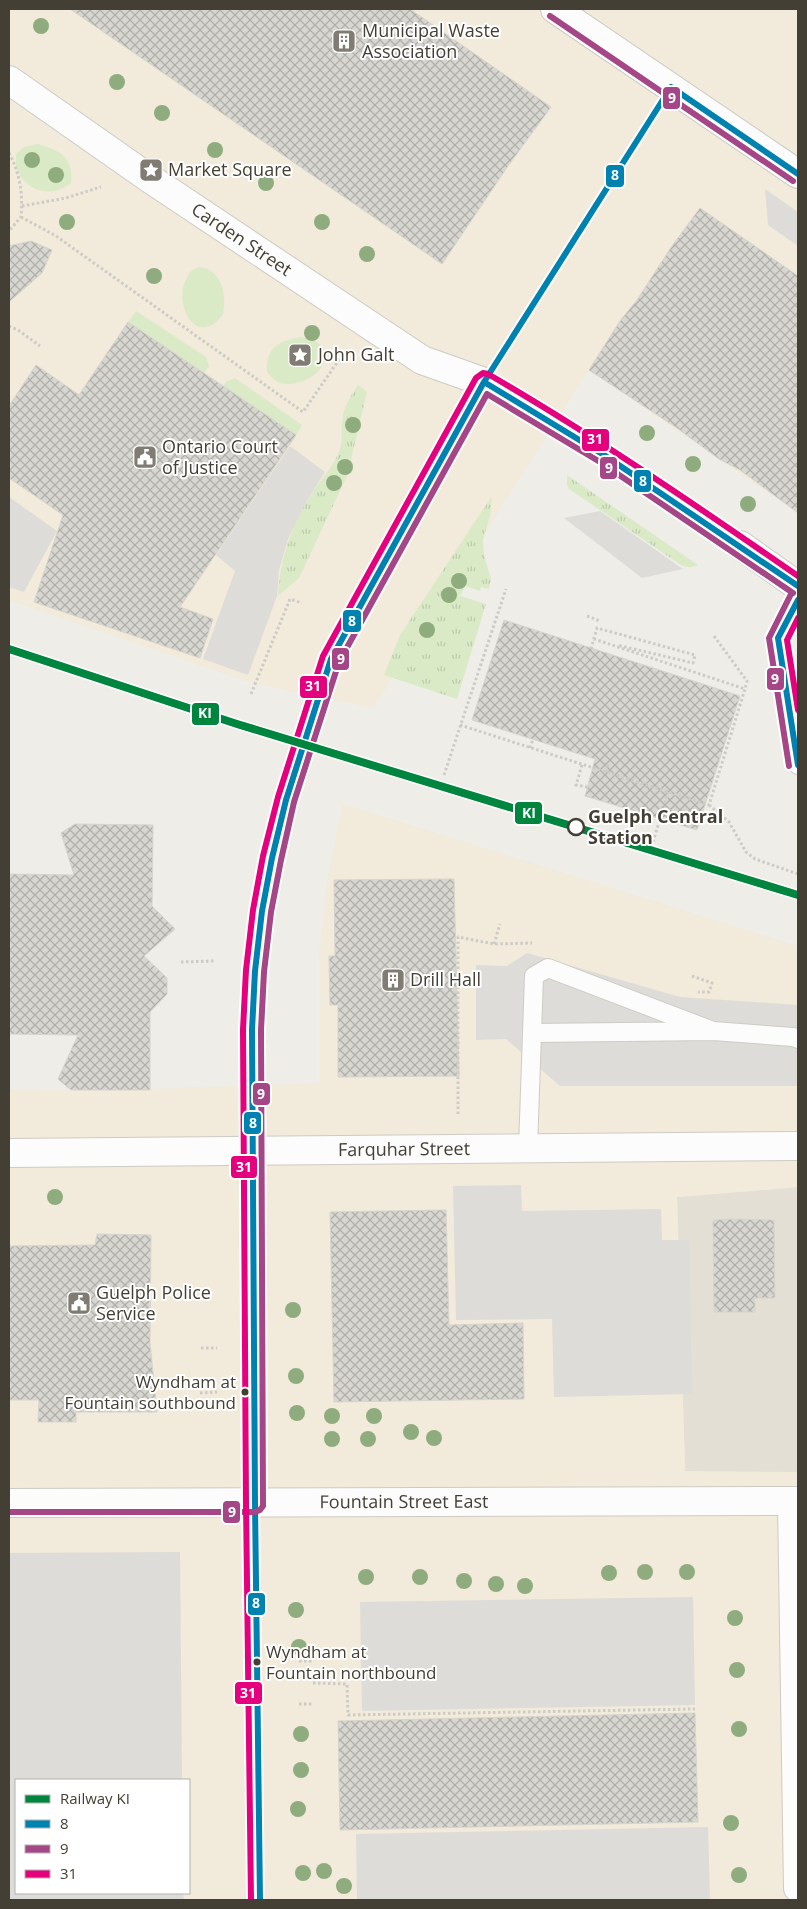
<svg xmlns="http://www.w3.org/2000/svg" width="807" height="1909" font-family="'Open Sans',sans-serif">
<defs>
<pattern id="grass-tufts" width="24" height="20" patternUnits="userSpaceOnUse" patternTransform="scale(1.25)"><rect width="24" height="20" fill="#daeac7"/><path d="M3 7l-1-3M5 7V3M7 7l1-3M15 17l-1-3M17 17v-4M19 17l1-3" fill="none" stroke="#bccaac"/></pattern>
<pattern id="building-cross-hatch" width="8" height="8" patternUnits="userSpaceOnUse" patternTransform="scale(1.25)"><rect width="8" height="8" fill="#d8d6d0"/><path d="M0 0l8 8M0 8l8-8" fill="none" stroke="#b1afaa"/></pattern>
</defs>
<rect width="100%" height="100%" fill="#eeede8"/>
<path fill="#e3dfd5" d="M798 1187V1472H685L677 1197Z"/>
<path fill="#f2eada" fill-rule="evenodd" d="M9 9H798V513L589 370 373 708 248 682 9 600Z
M343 804 798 946V1187L677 1197 685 1471 798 1472V1900H9V1090L82 1091 88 1082 93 1091 319 1083V954L328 875ZM16 1780H189V1893H16Z"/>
<path fill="url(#grass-tufts)" d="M358 385 367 392 347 476 299 578 278 596C280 559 291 525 311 495 320 479 334 467 340 449 343 440 341 432 342 423 343 407 350 397 358 385Z
M567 475 698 565C688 569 683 567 675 561L569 489 567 484Z
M492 496 490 516 483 540 484 555 491 579 489 589 481 587 480 591 465 586 460 596 486 604 457 699 384 675 400 635Z"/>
<path fill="#daeac7" d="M37 144C60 150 74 157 71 183 51 199 23 191 16 166 16 162 16 157 16 154L24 147Z
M198 267C218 268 226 288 224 306 223 309 224 312 223 314 218 324 203 332 194 324 180 313 179 288 189 274 190 271 195 269 198 267Z
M136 311 206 357 209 366 204 373 128 322Z
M301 337 314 340 323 347C324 350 326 355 325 358 322 377 293 390 276 381 273 379 270 375 267 372 266 346 278 342 301 337Z
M235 378 302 425 296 435 223 386 227 381Z"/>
<path fill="#dedcd8" d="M765 189 798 212V246L768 225Z
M290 446 325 472 305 504 288 539 279 570 277 596 248 675 203 659 235 571 216 555Z
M9 497 57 531 24 592 9 587Z
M600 511 683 569 642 578 564 518Z
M527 953 680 997 798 1005V1086H560L506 1039 476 1040V965L507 966Z
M521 1185 522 1211 661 1209 662 1240H689L692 1394 554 1397 552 1319 456 1320 453 1186Z
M180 1552 182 1780H16V1893H183L184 1900H9V1553Z
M693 1597 695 1705 362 1711 360 1602Z
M708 1827 710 1900H357L356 1834Z"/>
<path fill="url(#building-cross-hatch)" stroke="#d7d4ce" d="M70 9H410L551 107 508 166 442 264Z
M700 208 798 276V513L740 470 719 459 677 428 589 370 620 321 637 300 672 246Z
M31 241 52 250 42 273 9 302V246Z
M128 322 296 435 180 607 213 619 200 658 34 602 63 515 9 478V406L36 365 79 395Z
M504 620 740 696 697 830 585 796 595 759 472 720Z
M75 824 153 825 152 906 175 929 144 956 167 978V994L150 1012V1090H71L58 1079 78 1035 9 1034V874L74 875 61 833Z
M454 879 459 1076 338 1077V1005H330L329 956H335L334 880Z
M446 1210 449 1325 523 1323 524 1399 334 1402 330 1212Z
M733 1219 774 1220 775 1298H755V1312H714L713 1220Z
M97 1234 151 1235 150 1343 157 1412H76V1422H38L39 1400H9V1246L95 1245Z
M695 1713 698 1822 340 1830 338 1721Z"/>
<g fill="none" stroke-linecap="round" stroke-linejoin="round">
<g stroke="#cdcbc5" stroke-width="20">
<path id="service" d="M798 600 778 638 798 765
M532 1033 713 1031 793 1037 798 1039
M528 1148 534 976 548 968 713 1031"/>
</g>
<g stroke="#cdcbc5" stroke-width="30">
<g id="minor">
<path id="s1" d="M9 80 146 176 422 360 484 382"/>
<path d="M740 545 798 586"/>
<path id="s2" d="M9 1153 798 1146"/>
<path d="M792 1501 798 1888"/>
<path id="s3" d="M9 1503 798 1501"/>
</g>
</g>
<g stroke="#cdcbc5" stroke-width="30">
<path id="tertiary" d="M555 9 798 174"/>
</g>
<path stroke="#cdcbc6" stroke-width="3" stroke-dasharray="2.5 2.5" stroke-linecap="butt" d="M9 153C20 173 23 194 21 217L9 231
M22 206 66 198 101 187
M21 217 56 236 303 412 345 351
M9 326 18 330 40 346
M587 616 600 621
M714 636 747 681 745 689
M591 649 597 628 695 655 693 663 617 645
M251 694 290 599 302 603
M460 725 709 805 745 689 594 639
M530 748 533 739
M582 765 576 785 587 787
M606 772 608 763
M444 775 506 589
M665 803 668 792
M709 805 729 822 746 852 755 859 798 874
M653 842 660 819
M494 944 500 924
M181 962 215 961
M692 976 712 983 709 992H698
M458 1114V937L494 944 532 943
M201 1348H217
M200 1393 217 1392
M299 1661H313
M313 1683 347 1684 348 1715 695 1709
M299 1704H313"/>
<use href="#service" stroke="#fcfcfc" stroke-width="18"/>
<use href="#minor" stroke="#fcfcfc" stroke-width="28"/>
<use href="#tertiary" stroke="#fcfcfc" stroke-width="28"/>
<g stroke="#fff" stroke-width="10">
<path id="bus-1" d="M484 382 604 455 798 586
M798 600 778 638 798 765
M260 1900 255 1503 252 1030 255 971 262 911 272 858 286 800 331 659 484 382 671 87 798 174"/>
</g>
<g stroke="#fff" stroke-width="10">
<path id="bus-2" d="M550 16 793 181
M789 766 769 638 790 596
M9 1512H255L260 1510 263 1506 261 1030 264 972 271 912 281 860 294 802 339 662 487 394 600 462 793 593"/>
</g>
<g stroke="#fff" stroke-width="10">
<path id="bus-3" d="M798 618 787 640 798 710
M251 1900 246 1503 243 1030 246 970 253 910 263 856 278 797 323 656 476 378 483 373 488 374C595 436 697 506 798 576"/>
</g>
<use href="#bus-1" stroke="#0082b1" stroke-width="6"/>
<use href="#bus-2" stroke="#a54686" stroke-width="6"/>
<use href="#bus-3" stroke="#e5007d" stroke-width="6"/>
<g stroke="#fff" stroke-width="11">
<path id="rail-1" d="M9 649 237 724 798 895"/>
</g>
<use href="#rail-1" stroke="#00853f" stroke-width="8"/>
</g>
<g fill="#8fac7e">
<circle cx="41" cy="26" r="8"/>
<circle cx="117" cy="82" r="8"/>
<circle cx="162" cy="113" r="8"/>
<circle cx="215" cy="150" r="8"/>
<circle cx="32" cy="160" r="8"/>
<circle cx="56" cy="175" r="8"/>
<circle cx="266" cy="183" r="8"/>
<circle cx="67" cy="222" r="8"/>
<circle cx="322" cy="222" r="8"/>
<circle cx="367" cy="254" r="8"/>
<circle cx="154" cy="276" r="8"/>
<circle cx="312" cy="333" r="8"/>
<circle cx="353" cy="425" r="8"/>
<circle cx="647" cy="433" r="8"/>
<circle cx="693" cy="464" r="8"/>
<circle cx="345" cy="467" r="8"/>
<circle cx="334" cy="483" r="8"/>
<circle cx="748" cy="504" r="8"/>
<circle cx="459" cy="581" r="8"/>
<circle cx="449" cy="595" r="8"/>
<circle cx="427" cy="630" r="8"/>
<circle cx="55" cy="1197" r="8"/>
<circle cx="293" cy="1310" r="8"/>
<circle cx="296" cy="1376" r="8"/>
<circle cx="297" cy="1413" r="8"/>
<circle cx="332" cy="1416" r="8"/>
<circle cx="374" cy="1416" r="8"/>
<circle cx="411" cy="1432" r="8"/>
<circle cx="434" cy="1438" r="8"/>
<circle cx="332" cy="1439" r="8"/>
<circle cx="368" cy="1439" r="8"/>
<circle cx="645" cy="1572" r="8"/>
<circle cx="687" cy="1572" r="8"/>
<circle cx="609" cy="1573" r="8"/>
<circle cx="366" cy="1577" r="8"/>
<circle cx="420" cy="1577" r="8"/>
<circle cx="464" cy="1581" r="8"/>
<circle cx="496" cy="1584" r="8"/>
<circle cx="525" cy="1586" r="8"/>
<circle cx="296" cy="1610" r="8"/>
<circle cx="735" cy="1618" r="8"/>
<circle cx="299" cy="1647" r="8"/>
<circle cx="737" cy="1670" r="8"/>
<circle cx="739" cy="1729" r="8"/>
<circle cx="301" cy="1734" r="8"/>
<circle cx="301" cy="1770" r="8"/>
<circle cx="298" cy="1809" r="8"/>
<circle cx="731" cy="1823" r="8"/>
<circle cx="324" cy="1871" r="8"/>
<circle cx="303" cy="1873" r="8"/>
<circle cx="739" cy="1875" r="8"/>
<circle cx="344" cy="1886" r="8"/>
</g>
<defs>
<g id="building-square" transform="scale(1.25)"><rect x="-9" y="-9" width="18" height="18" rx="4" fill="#807c73" stroke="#fff"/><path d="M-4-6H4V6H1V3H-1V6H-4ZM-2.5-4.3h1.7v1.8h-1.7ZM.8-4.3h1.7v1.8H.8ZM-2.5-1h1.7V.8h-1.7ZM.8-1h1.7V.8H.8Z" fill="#fff"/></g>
<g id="sight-square" transform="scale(1.25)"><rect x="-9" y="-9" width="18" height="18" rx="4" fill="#807c73" stroke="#fff"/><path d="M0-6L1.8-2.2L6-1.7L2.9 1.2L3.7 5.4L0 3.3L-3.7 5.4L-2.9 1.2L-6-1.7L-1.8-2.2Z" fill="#fff"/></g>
<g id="civic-square" transform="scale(1.25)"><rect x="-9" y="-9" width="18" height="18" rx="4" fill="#807c73" stroke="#fff"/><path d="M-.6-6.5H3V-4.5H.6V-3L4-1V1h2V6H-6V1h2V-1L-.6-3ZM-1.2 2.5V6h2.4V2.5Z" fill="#fff"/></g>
</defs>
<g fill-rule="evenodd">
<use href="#building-square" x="344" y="41"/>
<use href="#sight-square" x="151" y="170"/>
<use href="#sight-square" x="300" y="355"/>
<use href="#civic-square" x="145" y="457"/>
<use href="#building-square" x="393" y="980"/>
<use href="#civic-square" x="79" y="1303"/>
</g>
<circle fill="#fff" stroke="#443f34" stroke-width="2.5" cx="576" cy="827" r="8"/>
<g fill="#443f34" stroke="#fff" stroke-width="2">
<circle cx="245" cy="1392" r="4.5"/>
<circle cx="257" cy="1662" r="4.5"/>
</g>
<g text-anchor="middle" stroke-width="4" stroke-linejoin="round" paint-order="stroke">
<g font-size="17" fill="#443f34" stroke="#fff" text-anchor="end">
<text x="236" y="1388">Wyndham at<tspan x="236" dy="21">Fountain southbound</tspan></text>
<text x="266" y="1658" text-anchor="start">Wyndham at<tspan x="266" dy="21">Fountain northbound</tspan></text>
</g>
<g font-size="18" fill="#443f34" stroke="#fff" text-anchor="start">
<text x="362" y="37">Municipal Waste<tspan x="362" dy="21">Association</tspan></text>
<text x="168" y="176">Market Square</text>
<text x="318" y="361">John Galt</text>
<text x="162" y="453">Ontario Court<tspan x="162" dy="21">of Justice</tspan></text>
<text x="410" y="986">Drill Hall</text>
<text x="96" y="1299">Guelph Police<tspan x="96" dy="21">Service</tspan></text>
</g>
<g font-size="18" fill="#443f34" stroke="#fff">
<text dy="6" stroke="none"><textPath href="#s1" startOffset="282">Carden Street</textPath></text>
<text dy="6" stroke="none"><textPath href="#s2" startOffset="395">Farquhar Street</textPath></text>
<text dy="6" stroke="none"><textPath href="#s3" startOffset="395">Fountain Street East</textPath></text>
</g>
<g font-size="18" font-weight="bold" fill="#443f34" stroke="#fff" text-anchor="start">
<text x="588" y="823">Guelph Central<tspan x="588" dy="21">Station</tspan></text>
</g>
</g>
<g stroke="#fff" stroke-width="2">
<rect x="662" y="86" width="19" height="24" rx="5" fill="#a54686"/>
<rect x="605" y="164" width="20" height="24" rx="5" fill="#0082b1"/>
<rect x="581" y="428" width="29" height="24" rx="5" fill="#e5007d"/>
<rect x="599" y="456" width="19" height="24" rx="5" fill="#a54686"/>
<rect x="633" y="469" width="19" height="24" rx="5" fill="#0082b1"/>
<rect x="342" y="609" width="20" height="24" rx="5" fill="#0082b1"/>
<rect x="331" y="647" width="19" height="24" rx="5" fill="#a54686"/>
<rect x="766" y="667" width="19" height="24" rx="5" fill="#a54686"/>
<rect x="299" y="675" width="29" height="24" rx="5" fill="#e5007d"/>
<rect x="191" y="702" width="29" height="24" rx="5" fill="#00853f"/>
<rect x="514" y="801" width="29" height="24" rx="5" fill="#00853f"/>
<rect x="252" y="1082" width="19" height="24" rx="5" fill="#a54686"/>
<rect x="243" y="1111" width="19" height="24" rx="5" fill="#0082b1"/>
<rect x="230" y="1155" width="28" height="24" rx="5" fill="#e5007d"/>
<rect x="222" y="1500" width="19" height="24" rx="5" fill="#a54686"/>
<rect x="247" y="1592" width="19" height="24" rx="5" fill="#0082b1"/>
<rect x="234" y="1681" width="29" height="24" rx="5" fill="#e5007d"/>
</g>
<g font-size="14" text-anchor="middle" font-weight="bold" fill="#fff">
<text x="672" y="103">9</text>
<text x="615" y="180">8</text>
<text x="595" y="444">31</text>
<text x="609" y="473">9</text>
<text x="643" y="486">8</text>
<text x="352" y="626">8</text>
<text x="341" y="664">9</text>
<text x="775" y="684">9</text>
<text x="313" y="691">31</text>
<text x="205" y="718">KI</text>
<text x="529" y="818">KI</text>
<text x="261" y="1099">9</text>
<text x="253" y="1128">8</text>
<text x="244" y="1172">31</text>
<text x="232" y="1517">9</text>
<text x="256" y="1608">8</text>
<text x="248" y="1698">31</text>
</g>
<rect width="807" height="1909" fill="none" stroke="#443f34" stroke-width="20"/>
<rect x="15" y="1779" width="175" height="115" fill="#ffffff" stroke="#b4b2ae"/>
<rect x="25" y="1795" width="25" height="8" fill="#00853f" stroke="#b4b2ae"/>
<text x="60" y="1804" font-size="15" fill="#443f34">Railway KI</text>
<rect x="25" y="1820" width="25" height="8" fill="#0082b1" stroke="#b4b2ae"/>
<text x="60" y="1829" font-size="15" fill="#443f34">8</text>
<rect x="25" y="1845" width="25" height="8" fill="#a54686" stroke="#b4b2ae"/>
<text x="60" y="1854" font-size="15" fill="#443f34">9</text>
<rect x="25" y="1870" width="25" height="8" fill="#e5007d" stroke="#b4b2ae"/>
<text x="60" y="1879" font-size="15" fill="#443f34">31</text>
</svg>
